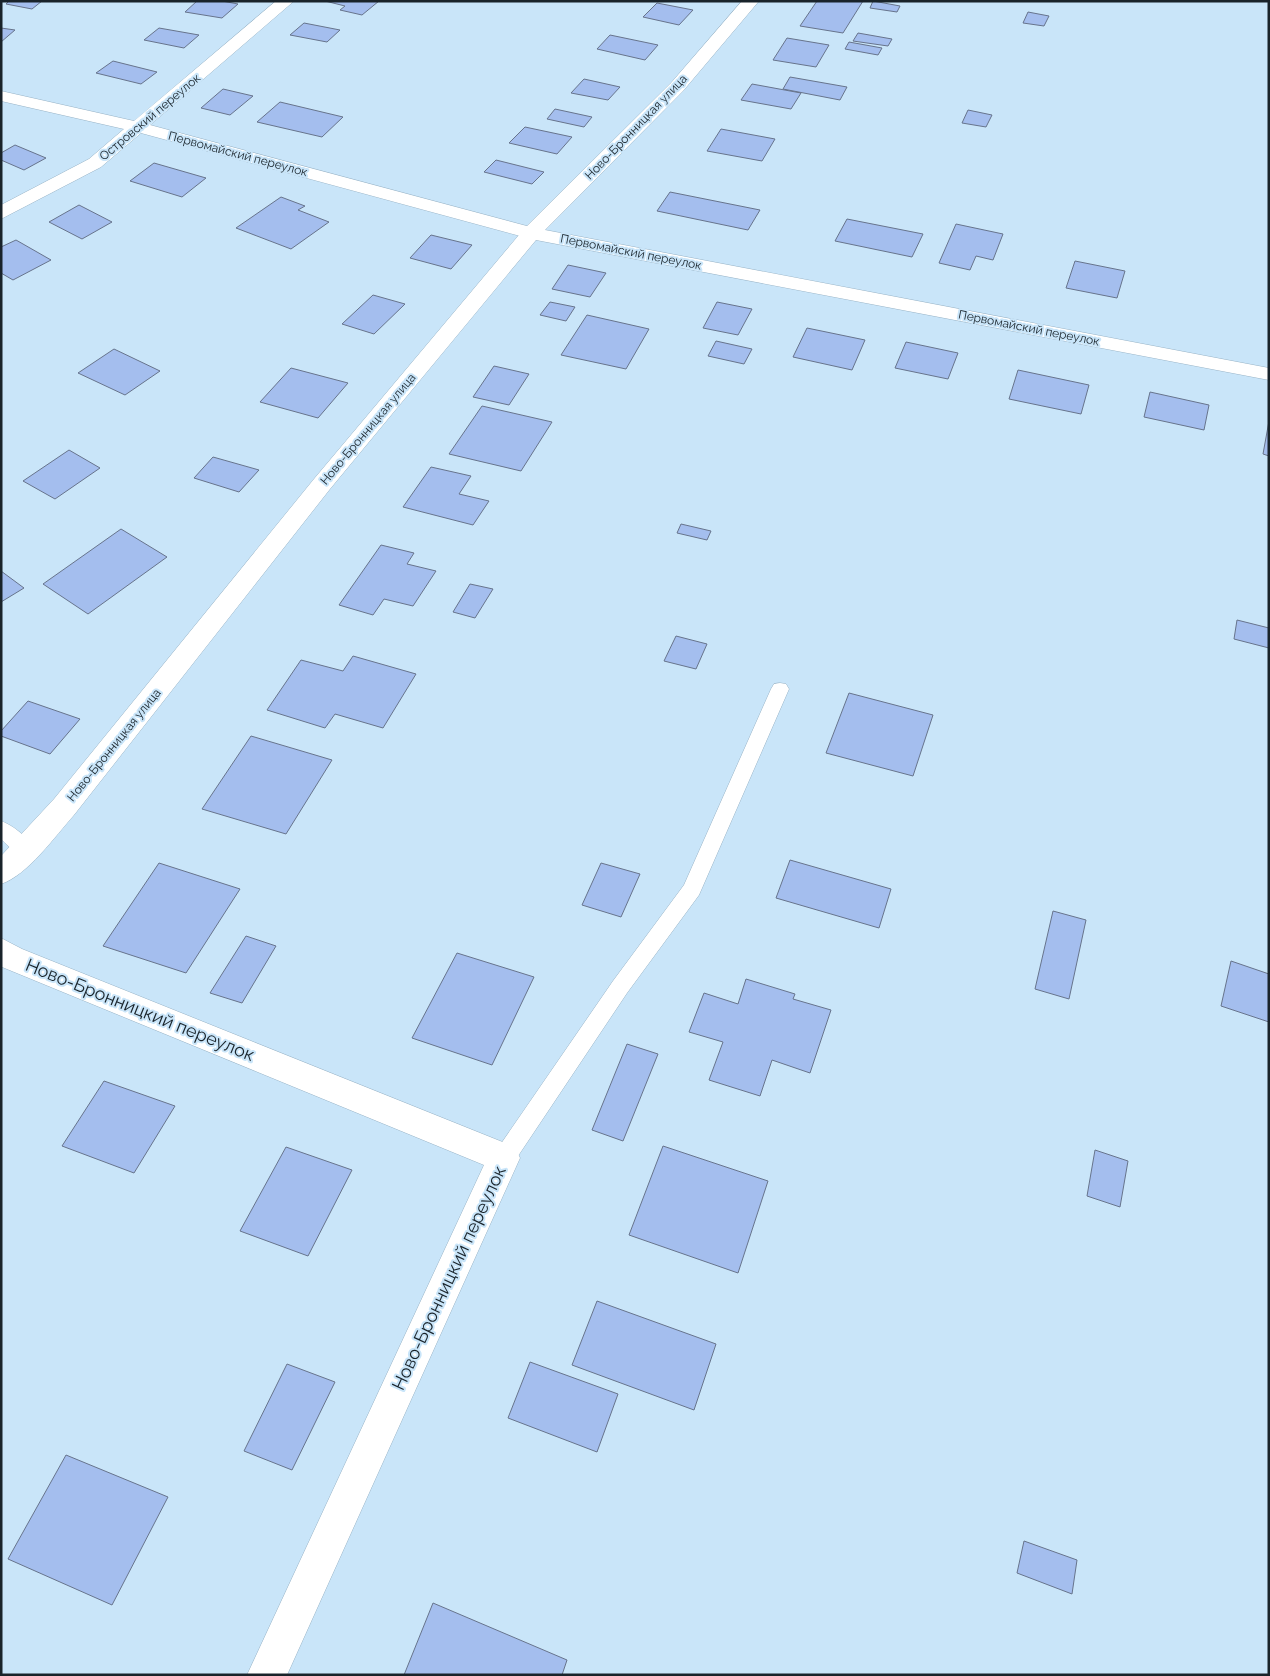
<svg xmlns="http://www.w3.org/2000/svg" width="1270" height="1676" font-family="Raleway,sans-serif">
<rect width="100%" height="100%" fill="#c9e5f9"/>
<path fill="#a4beee" stroke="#67748c" d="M9 1H42L32 9 6 4Z
M197 1H222L238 4 222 18 185 12Z
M325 1H379L362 15 340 10 345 6Z
M817 1H863L843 33 800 26Z
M873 1 900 6 897 12 870 8Z
M657 3 693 10 679 25 643 17Z
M1028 12 1049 16 1044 26 1023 23Z
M304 23 340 30 327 42 290 35Z
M1 28 15 30 1 42Z
M159 28 199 35 184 48 144 40Z
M858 33 892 39 888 46 853 41Z
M610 35 658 45 645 60 597 49Z
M787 38 829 45 816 67 773 60Z
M849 42 882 48 878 55 845 49Z
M113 61 157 72 141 84 96 73Z
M790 77 847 87 840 100 783 89Z
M584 79 620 87 608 100 571 93Z
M752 84 801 93 791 109 741 100Z
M223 89 253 96 230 115 201 108Z
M280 102 343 117 322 137 257 122Z
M555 109 592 117 584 127 547 119Z
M968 110 992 115 986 127 962 123Z
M525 127 572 137 557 154 509 143Z
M721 129 775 139 762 161 707 151Z
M15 145 46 158 24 170 1 160V153Z
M496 160 544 172 532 184 484 172Z
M154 163 206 178 182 197 130 181Z
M670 192 760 210 748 230 657 211Z
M281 197 305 206 298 210 329 222 291 249 236 228Z
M79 205 112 222 82 239 49 222Z
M847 219 923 234 912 257 835 241Z
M956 224 1003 234 993 260 976 256 970 270 939 263Z
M431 235 472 245 451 269 410 258Z
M16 240 51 260 13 280 1 273V247Z
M1075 261 1125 271 1117 298 1066 288Z
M568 265 606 273 590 297 552 289Z
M373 295 405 304 374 334 342 324Z
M550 302 575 307 566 321 540 315Z
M717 302 752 309 738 335 703 328Z
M587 315 649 329 626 369 561 355Z
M807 328 865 340 852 370 793 357Z
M716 341 752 349 744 364 708 356Z
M906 342 958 353 948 379 895 368Z
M114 349 160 371 125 395 78 373Z
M494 366 529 374 509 405 473 397Z
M291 368 348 383 318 418 260 402Z
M1018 370 1089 385 1081 414 1009 399Z
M1150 392 1209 405 1204 430 1144 417Z
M482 406 552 422 521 471 449 454Z
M1269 421V456L1263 454Z
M69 450 100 468 55 499 23 481Z
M213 457 259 470 239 492 194 478Z
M431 467 471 476 459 494 489 501 473 525 403 507Z
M681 524 711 531 707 540 677 533Z
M121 529 167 557 88 614 43 584Z
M381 545 414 553 407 564 436 571 413 606 384 599 373 615 339 605Z
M1 571 24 588 1 602Z
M470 584 493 589 475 618 453 612Z
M1237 620 1269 628V648L1234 639Z
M676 636 707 644 696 669 664 661Z
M353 656 416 674 383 728 335 714 325 728 267 710 301 660 343 671Z
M849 693 933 715 913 776 826 753Z
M28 701 80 719 50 754 1 736V731Z
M251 736 332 760 286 834 202 809Z
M790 860 891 889 879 928 776 898Z
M159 863 240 889 186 973 103 946Z
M601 863 640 874 621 917 582 905Z
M1053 911 1086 920 1069 999 1035 989Z
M246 936 276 946 242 1003 210 993Z
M457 953 534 977 492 1065 412 1038Z
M1231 961 1269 974V1022L1221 1006Z
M746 979 795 994 793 999 831 1010 810 1073 772 1060 760 1096 709 1080 723 1042 689 1032 704 993 738 1004Z
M627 1044 658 1054 623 1141 592 1130Z
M104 1081 175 1106 134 1173 62 1146Z
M663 1146 768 1181 738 1273 629 1235Z
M286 1147 352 1170 308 1256 240 1231Z
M1095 1150 1128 1161 1120 1207 1087 1196Z
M597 1301 716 1344 694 1410 572 1365Z
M530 1362 618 1394 597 1452 508 1418Z
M287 1364 335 1382 292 1470 244 1451Z
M66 1455 168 1497 112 1605 8 1559Z
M1024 1541 1077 1560 1072 1594 1017 1573Z
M433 1603 567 1660 562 1675H404Z"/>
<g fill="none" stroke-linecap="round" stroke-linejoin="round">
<g stroke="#98b3c6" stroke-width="1">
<path id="service" d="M780 683 786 684 789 689 699 895 627 993 512 1165 504 1168 496 1165 493 1158 496 1151 613 981 684 885 771 689 774 684Z
M1 821C13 825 30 839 35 850L33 855C19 860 11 848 1 839Z"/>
</g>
<g stroke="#98b3c6" stroke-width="1">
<path id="minor" d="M276 1H294L150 125 538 229 541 233 538 237H524L141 133 101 167 1 219V205L89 159 124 129 1 101V91L134 121Z
M1 938 22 949 515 1147 520 1158 287 1675H247L484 1165 2 967Z"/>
</g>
<g stroke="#98b3c6" stroke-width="1">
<path id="tertiary" d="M742 1H759L683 91 545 230 1269 368V380L536 240 330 489 74 815C55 836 28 875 1 884V856L54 799 314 479 524 229 671 83Z"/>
</g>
<use href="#service" fill="#fff" fill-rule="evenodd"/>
<use href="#minor" fill="#fff" fill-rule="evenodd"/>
<use href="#tertiary" fill="#fff" fill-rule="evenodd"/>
</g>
<g text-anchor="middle" stroke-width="4" stroke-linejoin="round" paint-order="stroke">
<g font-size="12" fill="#19232a" stroke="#c9e5f9">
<text transform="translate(150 117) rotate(-40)" y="4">Островский переулок</text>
<text transform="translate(636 127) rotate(-46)" y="4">Ново-Бронницкая улица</text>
<text transform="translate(238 154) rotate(15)" y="4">Первомайский переулок</text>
<text transform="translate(631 252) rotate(11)" y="4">Первомайский переулок</text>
<text transform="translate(1029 328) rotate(11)" y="4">Первомайский переулок</text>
<text transform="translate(368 429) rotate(-50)" y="4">Ново-Бронницкая улица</text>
<text transform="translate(114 745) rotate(-51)" y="4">Ново-Бронницкая улица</text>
</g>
<g font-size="18" fill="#19232a" stroke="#c9e5f9">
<text transform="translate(140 1010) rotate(22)" y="6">Ново-Бронницкий переулок</text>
<text transform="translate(449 1278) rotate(-65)" y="6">Ново-Бронницкий переулок</text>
</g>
</g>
<rect width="1270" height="1676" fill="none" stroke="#19232a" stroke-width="5"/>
</svg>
